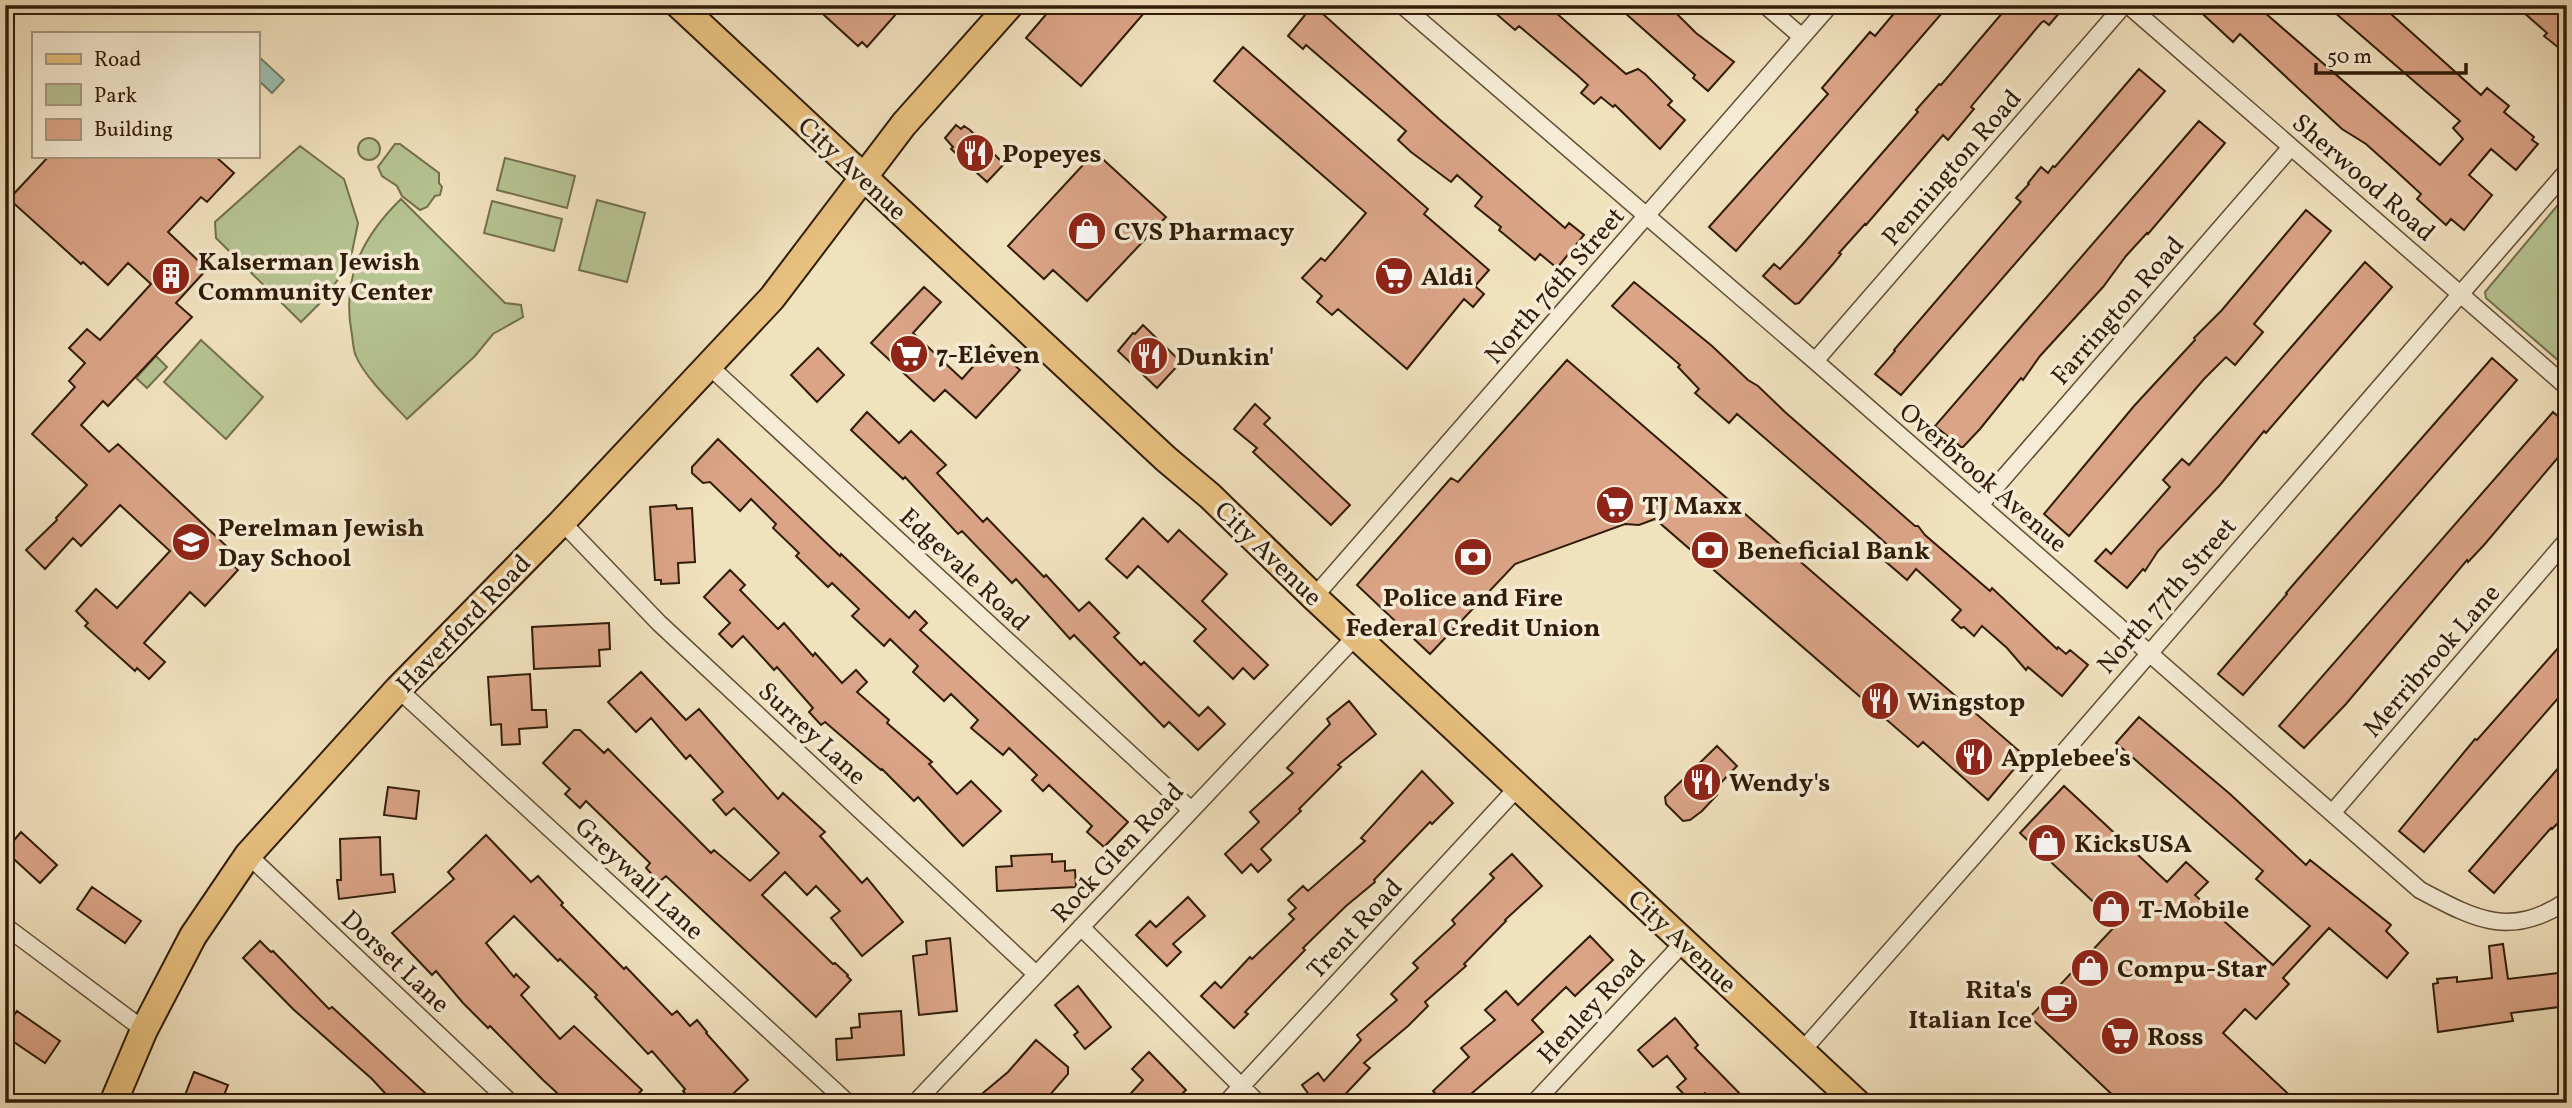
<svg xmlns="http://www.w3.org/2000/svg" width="2572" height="1108" font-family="Vollkorn,serif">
<rect width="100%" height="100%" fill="#f1e2be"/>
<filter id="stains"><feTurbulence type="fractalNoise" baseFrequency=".00286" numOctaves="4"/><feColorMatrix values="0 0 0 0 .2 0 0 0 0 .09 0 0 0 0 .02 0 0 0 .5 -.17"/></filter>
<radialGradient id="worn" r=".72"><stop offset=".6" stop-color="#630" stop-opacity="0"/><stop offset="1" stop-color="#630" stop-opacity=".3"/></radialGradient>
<path fill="#b7c493" stroke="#74704e" stroke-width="2" d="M358 149a11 11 0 1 1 22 0a11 11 0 1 1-22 0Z
M395 144H400L439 173V183L442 187 440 195 435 196 427 207 420 210 402 196 397 186 382 176 378 167Z
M300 146 344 179 358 223 352 252 339 278 323 300 301 322 216 238 215 222Z
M505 158 575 176 567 208 497 190Z
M2567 194V368L2486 298 2485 292Z
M401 199 505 303 521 305 523 317 493 334 475 356 407 419C392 403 364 376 356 356 353 350 353 341 352 335 341 279 362 237 401 199Z
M597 200 645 213 627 282 579 270Z
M492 201 562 219 554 251 484 233Z
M201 340 263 397 226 439 164 382Z
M156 356 167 367 147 388 136 378Z"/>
<path fill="#9bbfad" stroke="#717e6b" stroke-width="2" d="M257 55 284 80 272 93 257 79Z"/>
<path fill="#dba487" stroke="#311c09" stroke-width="2" d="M813 5H904L867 47 862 42 858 46Z
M1054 5H1151L1081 86 1026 38Z
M1313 5 1439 119 1565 228 1569 223 1584 235 1557 268 1540 254 1535 260 1499 230 1501 227 1475 206 1482 197 1457 175 1451 182 1411 152 1398 140 1406 131 1306 45 1303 49 1288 36Z
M1486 5H1547L1626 74 1638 69 1645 74 1672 101 1668 105 1685 120 1660 149 1615 105 1613 107 1601 97 1594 104 1581 93 1588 85 1577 75 1519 26 1515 30Z
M1616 5H1668L1696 33 1734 62 1708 91 1693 78 1695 75Z
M1901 5H1949L1736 251 1709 227 1828 94 1822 88 1870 32 1875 36Z
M2009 5H2066L2049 25 2044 21 2041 23 1974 103 1971 107 1974 109 1948 140 1943 135 1866 225 1865 224 1839 253 1841 254 1833 264 1799 303 1795 304 1763 276 1774 264 1780 269 1802 245 1918 112 1916 110 1939 84 1941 85Z
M2193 5H2256L2440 165 2463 139 2453 128 2460 121 2326 5H2381L2481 95 2487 88 2509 106 2504 112 2534 137 2532 140 2538 144 2516 170 2491 149 2469 175 2492 195 2464 230 2451 219 2446 225 2417 199 2421 194 2395 170 2366 144 2342 129 2240 34 2233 42Z
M2515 5H2567V40L2559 48 2544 36 2547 33Z
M1243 47 1428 209 1424 214 1489 270 1475 286 1484 294 1473 307 1464 299 1407 369 1338 309 1332 315 1317 302 1322 296 1302 278 1321 258 1325 261 1366 213 1214 81Z
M2139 69 2165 91 1901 395 1875 374 1895 351 1894 350 2021 202 2016 198 2029 184 2028 183 2041 167 2048 173 2053 166 2055 167Z
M2199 121 2225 143 2148 234 2147 233 2126 256 2103 287 2040 356 2023 380 2021 378 1980 429 1963 447H1961L1935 426Z
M956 125 961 129 964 126 970 130 1004 164 987 182 951 149 953 147 945 138Z
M1095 152 1166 217 1087 301 1053 270 1044 279 1008 246Z
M49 156H215L234 173 207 202 201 197 168 232 207 269 176 303 192 317 108 406 103 401 81 425 109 452 118 444 237 556 231 563 238 570 205 606 190 592 144 643 165 662 149 679 137 668 135 671 85 626 88 623 76 611 96 589 117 608 170 551 120 505 81 546 73 538 45 569 26 550 57 520 56 518 87 485 32 434 75 387 69 381 85 363 69 348 87 329 100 340 151 284 128 263 108 285 83 262 81 264 9 199Z
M2306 210 2331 231 2254 324 2263 332 2235 365 2226 357 2204 379 2069 536 2044 514 2134 406 2195 340 2194 338 2222 310Z
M2365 262 2392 287 2266 433 2264 431 2220 485 2158 551 2145 571 2143 569 2127 588 2095 561 2106 549 2111 554 2170 487 2163 480 2182 459 2189 465Z
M1634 282 1712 346 1748 380 1758 386 1785 412 1915 526H1918L1925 535 1990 591 1992 588 2057 649 2058 647 2066 654 2070 650 2088 665 2062 696 2028 667 2026 670 2007 648 1982 626 1974 636 1964 627 1961 628 1952 620 1961 610 1938 589 1916 569 1907 580 1885 561 1893 550 1871 530 1737 414 1729 423 1695 393 1699 389 1678 367 1680 365 1612 306Z
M924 287 941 302 913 333 962 379 992 345 1020 370 976 418 945 390 934 401 871 343Z
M1143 325 1181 362 1157 388 1118 351 1133 333 1135 334Z
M818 348 844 375 817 402 791 375Z
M2492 358 2517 380 2243 695 2218 674 2287 594 2286 593 2299 578Z
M1567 360 2025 756 1988 800 1923 742 1918 747 1655 519 1639 525 1625 524 1515 564 1430 654 1357 585 1451 478 1458 482Z
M1255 404 1270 418 1264 424 1350 505 1331 525 1253 452 1257 448 1234 429Z
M867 412 899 443 911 431 946 465 937 473 983 522 987 518 1044 577 1046 575 1079 611 1089 602 1119 633 1114 637 1141 665 1144 662 1199 716 1208 707 1225 724 1198 750 1169 722 1164 727 1074 635 1070 639 1016 579 1012 583 962 531 958 534 905 477 903 479 851 430Z
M2553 412 2567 424V445L2559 453 2561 454 2484 545 2468 562 2467 560 2346 704 2304 748 2279 726Z
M718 439 840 556 841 554 909 618 915 611 927 623 920 630 1128 822 1104 847 1087 832 1092 826 1049 785 1043 791 1032 780 1037 775 1009 748 1003 755 971 728 978 720 951 694 944 701 913 672 918 666 890 639 884 646 852 616 859 609 832 583 828 587 796 556 799 553 773 528 776 524 751 499 740 511 710 482 703 483 692 473V467Z
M676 505 677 509 692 508 695 562 678 563 679 583 661 584V580H655L650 507Z
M1143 518 1168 542 1179 530 1227 574 1202 601 1268 665 1254 679 1243 668 1233 679 1194 641 1206 629 1138 566 1127 578 1106 559Z
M730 570 745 585 740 590 778 629 784 623 813 656 815 653 842 683 856 670 867 682 857 692 889 720 887 723 932 762 929 764 957 794 971 781 1001 811 963 846 918 797 914 801 882 769 881 770 825 722 821 725 809 712 813 708 777 667 774 670 743 636 732 647 719 634 730 623 704 597Z
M609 623 610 649 599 650 600 666 534 669 532 627Z
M2567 638V688L2424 852 2399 831 2475 739 2477 740Z
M641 672 686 720 699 709 778 799 783 793 825 832 820 836 862 883 867 878 903 922 862 956 831 918 840 911 816 886 807 895 785 872 762 895 833 964 835 963 848 975 847 976 851 980 816 1017 666 876 659 882 646 868 650 863 586 801 580 808 565 794 570 789 543 763 574 730H580L604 753 608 749 711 853 714 850 750 881 779 853 734 808 726 815 713 800 723 792 690 755 686 759 651 718 636 732 608 702Z
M530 674 532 710H546L547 727 519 729 520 744 502 745 501 724 491 725 488 677Z
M1349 701 1376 734 1338 765 1341 767 1299 809 1301 811 1261 849 1271 860 1258 872 1251 864 1242 873 1225 854 1259 822 1250 812 1293 773 1287 768 1330 724 1327 719Z
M2139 717 2230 794 2306 865 2310 860 2391 925 2386 931 2408 953 2387 978 2329 928 2283 978 2289 984 2256 1019 2245 1009 2223 1033 2298 1103H2121L2030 1017 2117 924 2020 833 2064 786 2167 882 2186 862 2208 882 2195 895 2273 965 2310 926 2256 879 2263 871 2116 743Z
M1717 746 1737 766 1712 792 1717 795 1702 811 1690 820 1683 821 1666 804 1665 797Z
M2567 758V814L2552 829 2551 828 2494 893 2469 871Z
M1422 771 1453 803 1432 824 1430 822 1374 880 1375 882 1346 906 1303 948 1305 950 1245 1012 1248 1014 1234 1028 1201 996 1215 982 1221 988 1250 957 1252 959 1294 919 1289 914 1296 908 1288 900 1303 886 1308 891 1365 841 1361 838Z
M388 787 419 791 416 819 384 815Z
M21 832 57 865 40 883 5 851Z
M486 835 531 882 538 876 563 903 561 905 624 969 626 967 672 1015 677 1011 690 1026 697 1020 707 1032 706 1033 748 1080 723 1103H710L702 1094 693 1102 683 1091 685 1089 652 1051 648 1054 595 997 597 995 560 959 558 961 514 916 486 943 514 977 516 974 529 987 521 995 560 1039 574 1026 642 1090 630 1103H568L543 1080 490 1026 488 1028 463 1003 436 971 432 975 392 933 454 879 448 872Z
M380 837 381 875 393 874 395 892 339 899 337 880H341L340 839Z
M1052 854V862L1065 861V871L1075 870 1076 887 997 891 996 867 1012 866 1011 856Z
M1512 854 1542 886 1505 920 1506 921 1464 964 1466 966 1425 1002 1428 1006 1408 1026 1364 1063 1370 1068 1337 1103H1315L1302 1085 1318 1073 1324 1081 1361 1040 1357 1035 1397 1000 1391 994 1418 968 1413 963 1455 924 1452 920 1494 878 1490 874Z
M92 887 141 921 125 943 77 909Z
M1188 897 1205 916 1173 944 1181 952 1167 966 1136 935 1150 921 1156 927Z
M1590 936 1613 960 1575 996 1566 987 1532 1020 1543 1032 1471 1094 1480 1103H1444L1433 1091 1469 1057 1461 1048 1495 1020 1485 1010 1506 991 1518 1005Z
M950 938 957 1011 919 1015 913 956 927 954 926 941Z
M260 941 271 952 273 951 329 1009 332 1007 436 1103H394L372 1079 293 1009 243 958Z
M2503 944 2508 979 2567 972V1006L2511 1013 2513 1021 2438 1032 2433 984 2438 983 2437 979 2457 977V982L2492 978 2489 946Z
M1078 986 1111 1027 1085 1049 1074 1035 1078 1032 1055 1005Z
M17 1011 60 1041 45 1063 5 1036V1028Z
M901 1011 904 1055 837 1060 836 1039 852 1038 851 1028 860 1027 859 1014Z
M1675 1018 1698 1045 1695 1048 1749 1103H1714L1705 1093 1692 1103 1677 1087 1686 1079 1667 1056 1653 1067 1638 1050Z
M1036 1040 1068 1067V1074L1043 1103H971L1008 1072Z
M1149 1052 1186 1090 1173 1103H1122L1143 1080 1132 1069Z
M194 1072 228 1085 221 1103H182Z"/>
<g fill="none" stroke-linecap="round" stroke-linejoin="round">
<g stroke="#614e36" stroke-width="19">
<path id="minor" d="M1402 5 1815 361 2420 890C2475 919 2509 939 2567 901
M1765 5 1802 37
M2128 5 2567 387
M1815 361 2124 5
M708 365 1190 809
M1980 505 2291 147
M562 522 659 623 1036 974
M1314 597 1830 5
M398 689 848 1103
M2333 812 2567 540
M248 855 511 1103
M5 926 144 1030
M1081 927 1258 1103
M1802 1051 1981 848 2567 171
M915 1103 1356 636
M1226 1103 1518 787
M1534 1103 1684 942"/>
</g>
<g stroke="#311c09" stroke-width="30">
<path id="primary" d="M113 1103 144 1030 193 936 248 855 398 689 562 522 772 298 904 124 1010 5"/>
</g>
<g stroke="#311c09" stroke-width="30">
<path id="trunk" d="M679 5 1166 459 1210 496 1314 597 1857 1103"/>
</g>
<use href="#minor" stroke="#f6ecd5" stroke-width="16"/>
<use href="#primary" stroke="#e8c17f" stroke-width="26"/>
<use href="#trunk" stroke="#e8c17f" stroke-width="26"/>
</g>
<defs>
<g id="restaurant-disc" transform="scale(2.0125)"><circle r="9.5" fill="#8f2418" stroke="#f6ecd5"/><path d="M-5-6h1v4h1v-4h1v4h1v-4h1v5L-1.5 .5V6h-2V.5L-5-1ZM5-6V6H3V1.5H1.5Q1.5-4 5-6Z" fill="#fff"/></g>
<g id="shop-disc" transform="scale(2.0125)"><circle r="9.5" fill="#8f2418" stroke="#f6ecd5"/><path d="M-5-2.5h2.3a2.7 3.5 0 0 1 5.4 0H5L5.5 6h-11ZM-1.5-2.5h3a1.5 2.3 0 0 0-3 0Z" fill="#fff"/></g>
<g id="building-disc" transform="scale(2.0125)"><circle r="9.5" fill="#8f2418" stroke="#f6ecd5"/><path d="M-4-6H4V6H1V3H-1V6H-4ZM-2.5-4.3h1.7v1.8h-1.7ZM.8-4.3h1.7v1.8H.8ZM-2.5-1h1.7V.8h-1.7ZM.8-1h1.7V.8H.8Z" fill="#fff"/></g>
<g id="supermarket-disc" transform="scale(2.0125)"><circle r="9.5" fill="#8f2418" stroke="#f6ecd5"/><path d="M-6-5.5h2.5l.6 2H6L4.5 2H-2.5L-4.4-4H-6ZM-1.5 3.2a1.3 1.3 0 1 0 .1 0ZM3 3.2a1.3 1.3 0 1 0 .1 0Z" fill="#fff"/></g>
<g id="school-disc" transform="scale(2.0125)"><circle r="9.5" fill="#8f2418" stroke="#f6ecd5"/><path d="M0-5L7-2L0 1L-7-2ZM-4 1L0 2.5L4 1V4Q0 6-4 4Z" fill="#fff"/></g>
<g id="bank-disc" transform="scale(2.0125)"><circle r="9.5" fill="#8f2418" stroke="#f6ecd5"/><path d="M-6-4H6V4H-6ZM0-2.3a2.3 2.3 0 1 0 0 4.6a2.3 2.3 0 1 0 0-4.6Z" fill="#fff"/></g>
<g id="cafe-disc" transform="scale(2.0125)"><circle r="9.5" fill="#8f2418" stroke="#f6ecd5"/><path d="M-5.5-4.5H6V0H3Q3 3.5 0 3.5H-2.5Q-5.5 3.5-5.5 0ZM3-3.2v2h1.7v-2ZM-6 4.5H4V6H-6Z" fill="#fff"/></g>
</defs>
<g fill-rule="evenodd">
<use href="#restaurant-disc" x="975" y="153"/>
<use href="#shop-disc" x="1087" y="231"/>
<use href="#building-disc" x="171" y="276"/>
<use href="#supermarket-disc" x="1394" y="276"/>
<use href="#supermarket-disc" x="909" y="354"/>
<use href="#restaurant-disc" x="1149" y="356"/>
<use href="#supermarket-disc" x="1615" y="505"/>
<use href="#school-disc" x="191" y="542"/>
<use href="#bank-disc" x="1710" y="550"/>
<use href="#bank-disc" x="1473" y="557"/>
<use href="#restaurant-disc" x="1880" y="701"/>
<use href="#restaurant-disc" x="1974" y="757"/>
<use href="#restaurant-disc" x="1702" y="782"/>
<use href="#shop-disc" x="2047" y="843"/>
<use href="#shop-disc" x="2111" y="909"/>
<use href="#shop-disc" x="2090" y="968"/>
<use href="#cafe-disc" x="2059" y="1004"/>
<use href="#supermarket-disc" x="2120" y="1036"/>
</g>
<g text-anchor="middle" stroke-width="7" stroke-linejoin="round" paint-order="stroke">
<g font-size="26" font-weight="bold" fill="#311c09" stroke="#f6ecd5" text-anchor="start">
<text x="1002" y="162">Popeyes</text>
<text x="1114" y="240">CVS Pharmacy</text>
<text x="198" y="270">Kalserman Jewish<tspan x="198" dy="30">Community Center</tspan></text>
<text x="1421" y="285">Aldi</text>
<text x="936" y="363">7-Eleven</text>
<text x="1176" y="365">Dunkin'</text>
<text x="1642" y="514">TJ Maxx</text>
<text x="218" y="536">Perelman Jewish<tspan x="218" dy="30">Day School</tspan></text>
<text x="1737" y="559">Beneficial Bank</text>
<text x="1473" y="606" text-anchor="middle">Police and Fire<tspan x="1473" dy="30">Federal Credit Union</tspan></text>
<text x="1907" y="710">Wingstop</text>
<text x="2001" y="766">Applebee's</text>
<text x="1729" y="791">Wendy's</text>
<text x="2074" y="852">KicksUSA</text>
<text x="2138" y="918">T-Mobile</text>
<text x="2117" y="977">Compu-Star</text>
<text x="2032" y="998" text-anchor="end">Rita's<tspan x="2032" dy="30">Italian Ice</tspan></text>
<text x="2147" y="1045">Ross</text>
</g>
<g font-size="26" fill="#311c09" stroke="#f6ecd5">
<text transform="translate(1951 167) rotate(-49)" y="9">Pennington Road</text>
<text transform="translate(853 168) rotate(43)" y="9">City Avenue</text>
<text transform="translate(2364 177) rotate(41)" y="9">Sherwood Road</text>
<text transform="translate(1554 285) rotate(-49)" y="9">North 76th Street</text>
<text transform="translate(2117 310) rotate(-49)" y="9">Farrington Road</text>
<text transform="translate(1984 477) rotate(41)" y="9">Overbrook Avenue</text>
<text transform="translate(1269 553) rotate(44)" y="9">City Avenue</text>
<text transform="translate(965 569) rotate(43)" y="9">Edgevale Road</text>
<text transform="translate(2166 595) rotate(-49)" y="9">North 77th Street</text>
<text transform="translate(463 623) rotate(-46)" y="9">Haverford Road</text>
<text transform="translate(2431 660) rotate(-49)" y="9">Merribrook Lane</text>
<text transform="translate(813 733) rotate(43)" y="9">Surrey Lane</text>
<text transform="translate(1117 852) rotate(-47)" y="9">Rock Glen Road</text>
<text transform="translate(640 878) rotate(43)" y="9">Greywall Lane</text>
<text transform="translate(1354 928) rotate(-47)" y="9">Trent Road</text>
<text transform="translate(1683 941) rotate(43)" y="9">City Avenue</text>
<text transform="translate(396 961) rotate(43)" y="9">Dorset Lane</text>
<text transform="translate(1591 1006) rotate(-47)" y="9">Henley Road</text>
</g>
</g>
<rect width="2572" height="1108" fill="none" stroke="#f1e2be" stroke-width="28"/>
<rect x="7" y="7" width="2558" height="1094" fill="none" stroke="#311c09" stroke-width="3.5"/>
<rect x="14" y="14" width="2544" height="1080" fill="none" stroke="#311c09" stroke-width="2"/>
<rect x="32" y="32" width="228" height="126" fill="#f6ecd5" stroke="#a79983" stroke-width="2"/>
<rect x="46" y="54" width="35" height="10" fill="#e8c17f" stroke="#a79983" stroke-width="2"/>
<text x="94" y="66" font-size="21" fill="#311c09">Road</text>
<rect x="46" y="84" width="35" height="21" fill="#b7c493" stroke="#a79983" stroke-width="2"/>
<text x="94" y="102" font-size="21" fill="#311c09">Park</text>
<rect x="46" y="119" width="35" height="21" fill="#dba487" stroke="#a79983" stroke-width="2"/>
<text x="94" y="136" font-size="21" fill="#311c09">Building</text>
<path d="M2316 63v10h150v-10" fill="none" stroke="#311c09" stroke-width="3.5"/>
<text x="2327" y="63" font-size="21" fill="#311c09" stroke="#f6ecd5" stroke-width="5" paint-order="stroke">50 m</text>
<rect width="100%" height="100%" filter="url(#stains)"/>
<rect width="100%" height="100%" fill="url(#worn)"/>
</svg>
